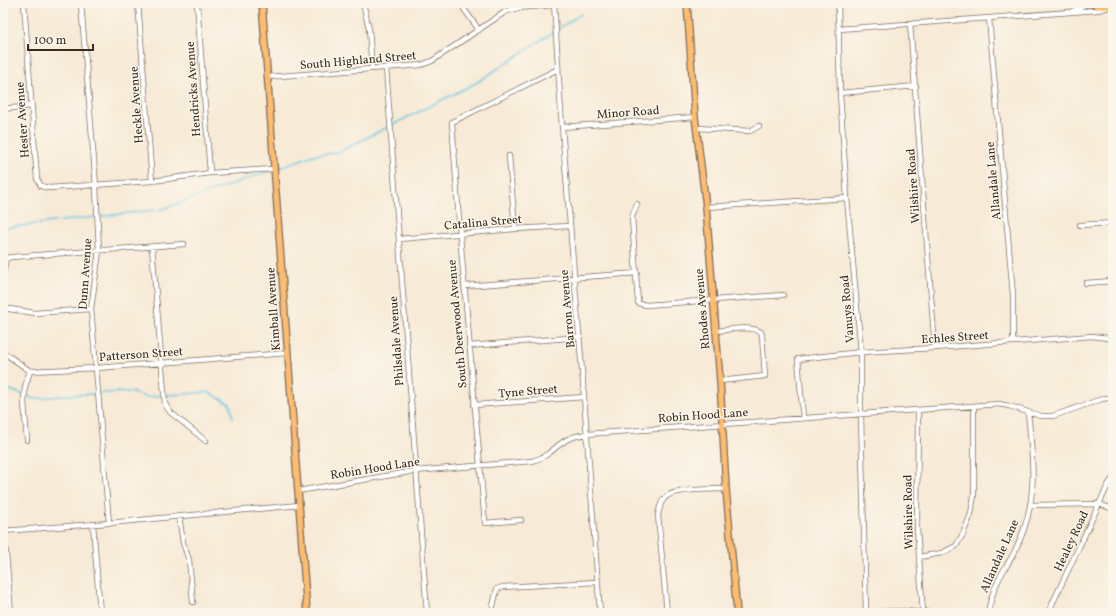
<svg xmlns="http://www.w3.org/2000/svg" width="1116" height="616" font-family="Vollkorn,serif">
<rect width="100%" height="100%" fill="#fbf7ec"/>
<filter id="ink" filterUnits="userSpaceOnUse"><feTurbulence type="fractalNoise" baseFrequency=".025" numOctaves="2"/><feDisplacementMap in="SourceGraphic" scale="8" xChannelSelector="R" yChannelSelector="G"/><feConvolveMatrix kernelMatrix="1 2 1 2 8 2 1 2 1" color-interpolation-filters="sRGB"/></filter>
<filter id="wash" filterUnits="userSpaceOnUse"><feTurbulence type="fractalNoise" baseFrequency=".012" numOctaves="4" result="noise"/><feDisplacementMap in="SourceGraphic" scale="16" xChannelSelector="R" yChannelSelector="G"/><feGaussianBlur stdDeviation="0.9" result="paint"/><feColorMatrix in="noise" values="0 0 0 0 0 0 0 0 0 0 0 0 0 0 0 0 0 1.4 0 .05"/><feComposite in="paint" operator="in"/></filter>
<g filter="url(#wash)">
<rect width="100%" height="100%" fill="#f7ead6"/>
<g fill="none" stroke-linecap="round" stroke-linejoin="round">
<path stroke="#63c5e1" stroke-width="1.5" d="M558 29 581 14
M392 125 476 83 555 31
M277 169 313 155 336 153 388 127
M3 228 163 209 269 171
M3 385 10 390 35 399 68 395 96 394
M100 393 130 392 146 397 208 392 230 404 233 418"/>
</g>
</g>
<g filter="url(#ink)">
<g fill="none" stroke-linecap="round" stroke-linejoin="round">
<g stroke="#7d6d5e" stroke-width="6">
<path id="minor" d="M24 3 37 179 41 186 49 188 152 181 210 173 273 169
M81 3 96 186 99 251 91 309 109 523
M138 3 152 181
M197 3 210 173
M363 3 369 29 372 69
M463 3 464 9 479 30
M554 3 562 127 583 383 600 613
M838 3 840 93 847 198 861 352V414L866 613
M1072 11 1089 3
M989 18 1013 295V342
M910 23 935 348
M839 29 1098 10 1109 7
M386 68 427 613
M268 77 421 65 432 61 505 12 518 8 554 5
M840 93 916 86
M3 109 31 106
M562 127 695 117
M697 128 750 131 759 126
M509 156 515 229
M637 204 632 217 638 303 646 305 783 295
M706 207 847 198
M1080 225 1113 223
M399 239 515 229 569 226
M152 247 165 404 170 412 206 441
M3 275 6 258 12 257 184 244
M1086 283 1113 281
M464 286 637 273
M3 308 35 313 91 309
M715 331C729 330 748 325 761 332L762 335 765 376 720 381
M469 346 580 337
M3 352 30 371 97 368 287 353
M474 405 584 397
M918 410 917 528 923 613
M803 418 798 359 861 352 935 348 1092 336 1108 338 1113 340
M27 440 24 402 25 387 30 371
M298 491 415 471 532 461C551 456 553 447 568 439 574 436 581 435 587 434L999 404 1009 406 1041 416H1053L1102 399 1113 397
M1031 505 1099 504 1113 509
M179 516 183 543 189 560 193 602
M521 520 485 523 460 235 452 122 558 69
M93 524 100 613
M4 530 11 613
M3 531 109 523 299 505
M919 557 942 553 956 546 963 534 971 514 974 495V406
M493 613V606L497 589 503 587 597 582
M667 613 658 515C660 507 661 500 667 496 676 489 713 489 726 489
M858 613 899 611 938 613
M988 613C990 602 993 591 998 581 1001 574 1006 567 1010 560 1015 552 1019 542 1023 532 1038 491 1032 455 1028 412
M1048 613 1108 485 1113 478
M1110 613 1113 608"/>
</g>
<g stroke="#7d6d5e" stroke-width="8">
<path id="major" d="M262 3 307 613
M687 3 695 117 706 207 720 381 726 489 737 613
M1091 3 1098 6H1113"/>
</g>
<use href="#minor" stroke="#fff" stroke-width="4.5"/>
<use href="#major" stroke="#febc70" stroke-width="5.5"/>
</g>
</g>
<g text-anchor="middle" stroke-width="3" stroke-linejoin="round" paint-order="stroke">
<g font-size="12" fill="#3b2a1e" stroke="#fbf7ec">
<text transform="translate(358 60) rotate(-5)" y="4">South Highland Street</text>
<text transform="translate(193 89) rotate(-94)" y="4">Hendricks Avenue</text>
<text transform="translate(136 105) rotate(-94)" y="4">Heckle Avenue</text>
<text transform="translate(628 112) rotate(-4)" y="4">Minor Road</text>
<text transform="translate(22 120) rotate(-94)" y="4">Hester Avenue</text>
<text transform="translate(993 181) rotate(-95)" y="4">Allandale Lane</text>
<text transform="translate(913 186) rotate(-94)" y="4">Wilshire Road</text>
<text transform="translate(483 222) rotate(-5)" y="4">Catalina Street</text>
<text transform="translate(85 274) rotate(-86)" y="4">Dunn Avenue</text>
<text transform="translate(273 309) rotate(-94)" y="4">Kimball Avenue</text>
<text transform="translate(567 309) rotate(-95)" y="4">Barron Avenue</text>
<text transform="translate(702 309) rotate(-95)" y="4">Rhodes Avenue</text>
<text transform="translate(847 309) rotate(-95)" y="4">Vanuys Road</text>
<text transform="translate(457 324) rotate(-95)" y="4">South Deerwood Avenue</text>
<text transform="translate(955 337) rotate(-4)" y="4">Echles Street</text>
<text transform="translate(396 341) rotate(-94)" y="4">Philsdale Avenue</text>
<text transform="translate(141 354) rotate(-4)" y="4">Patterson Street</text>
<text transform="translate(528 391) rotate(-5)" y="4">Tyne Street</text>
<text transform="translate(703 415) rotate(-4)" y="4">Robin Hood Lane</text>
<text transform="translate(375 468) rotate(-9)" y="4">Robin Hood Lane</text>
<text transform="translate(908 512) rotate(-91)" y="4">Wilshire Road</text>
<text transform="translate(1071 541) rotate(-65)" y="4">Healey Road</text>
<text transform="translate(999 556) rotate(-66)" y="4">Allandale Lane</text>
</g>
</g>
<rect width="1116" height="616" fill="none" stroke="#fbf7ec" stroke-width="16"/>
<path d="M28 44v6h65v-6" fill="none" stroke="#3b2a1e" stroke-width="2"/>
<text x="34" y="44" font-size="12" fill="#3b2a1e" stroke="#fbf7ec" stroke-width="3" paint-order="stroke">100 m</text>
</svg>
